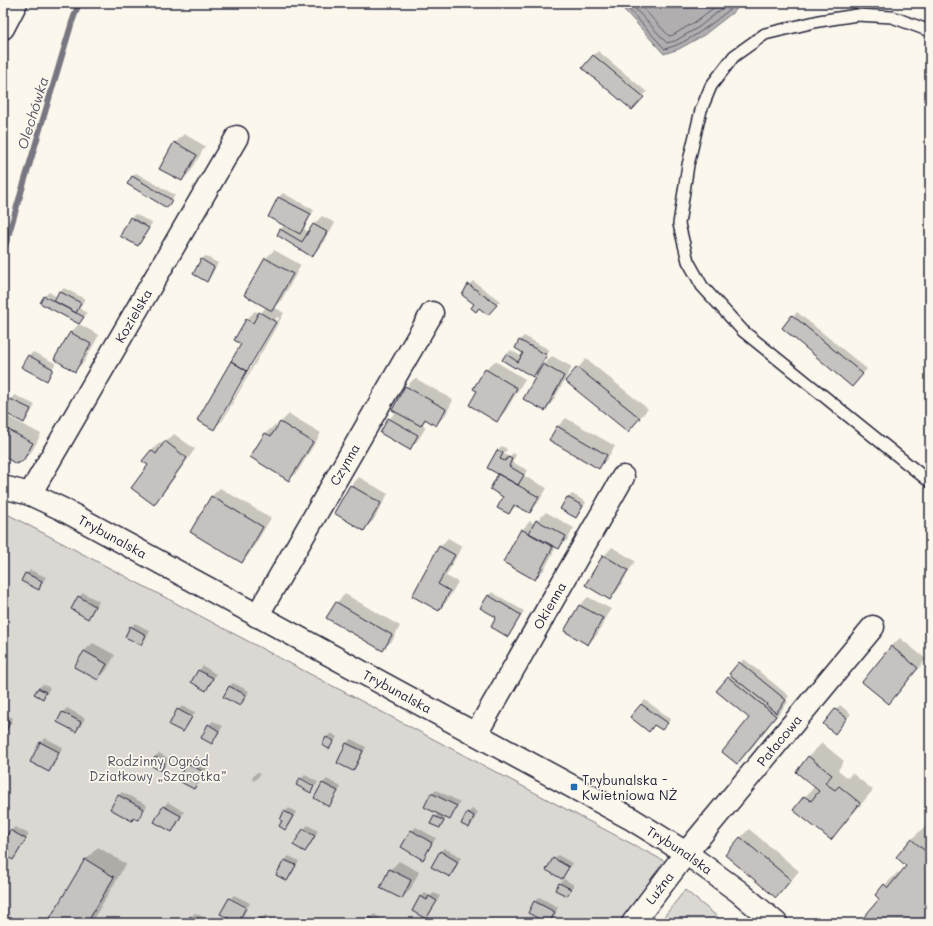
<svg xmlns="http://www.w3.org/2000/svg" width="933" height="926" font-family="Mali,sans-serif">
<rect width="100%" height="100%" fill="#fbf7ec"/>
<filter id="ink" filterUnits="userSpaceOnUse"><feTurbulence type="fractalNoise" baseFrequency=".025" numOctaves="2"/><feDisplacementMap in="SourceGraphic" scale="8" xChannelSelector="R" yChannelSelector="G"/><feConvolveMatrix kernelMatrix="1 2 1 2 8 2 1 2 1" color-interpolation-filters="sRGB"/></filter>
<g filter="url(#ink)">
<path fill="#dbd8d3" stroke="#7e7d87" d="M9 515 668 863 623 923H3V516Z
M685 890 725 923H659Z"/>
<path fill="#b1aeb0" stroke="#787681" d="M618 3H739L736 10 704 35 679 49 664 54Z"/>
<path fill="#0003" fill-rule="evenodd" d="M598 51 647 92 636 104 583 67Z
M184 134 205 146 191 171 182 180 175 143Z
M136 173 175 195 171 202 167 206 132 177Z
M283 193 314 210 304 229 309 232 314 224 322 216 335 223 321 247 312 255 278 235 281 229 285 225 269 216 279 197Z
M135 214 152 223 142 241 138 245 131 218Z
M274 250 301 265 281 301 274 307 284 313 223 420 214 428 242 344 246 320 255 311 260 314 267 306 265 259ZM277 317 279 318 221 420H219Z
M205 256 218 263 211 276 207 280 201 260Z
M473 281 500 301 492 309 475 304 463 295 469 285Z
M64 288 85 299 79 308 87 313 83 319 79 323 45 296 49 292 57 297 60 292Z
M797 312 867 369 856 381 783 328Z
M79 324 99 335 84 362 75 370 70 333Z
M524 336 550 350 540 366 541 367 552 356 572 367 553 401 545 410 541 368 533 376 507 354 511 350 522 357 525 352 516 347 520 340Z
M33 352 57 364H55L48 376H50L47 379 29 356Z
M586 359 648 409 628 431 578 368Z
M495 361 525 379 505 412 497 420 479 391 474 388 486 369Z
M415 378 453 400 445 416 436 424 427 419 422 424 426 427 418 440 410 448 389 419 397 411 406 387Z
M15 395 35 405 28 418 24 422 10 399Z
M289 414 321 433 298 471 289 480 252 457 266 433 275 425 278 427 281 422Z
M9 417 41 434 32 451 23 460 3 455V422Z
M566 418 615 446 607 459 599 467 550 439 558 426Z
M174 434 195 449 162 495 154 503 149 465 151 451 160 442 163 445Z
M502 446 507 449 504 454 509 457 513 453 516 455 512 462 527 470 524 476 547 488 538 503 530 512 517 505 509 513 504 497 499 474 488 468 498 450Z
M359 477 388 494 373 521 364 529 351 486Z
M220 488 271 518 250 553 242 562 211 497Z
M572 494 586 502 580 513 576 517 568 498Z
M546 512 574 528 567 540 558 548 556 547 544 570 535 579 522 530 530 521 535 524 537 521Z
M448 538 462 546 446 576 458 582 447 601 439 610 413 596 440 547Z
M612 547 635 561 618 590 609 599 604 556Z
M30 570 46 577 42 584 38 588 26 574Z
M492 592 524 611 512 631 508 635 498 617 488 596Z
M83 593 99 601 92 613 88 617 79 597Z
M345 594 400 626 392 641 383 649 336 603Z
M588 597 611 609 597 635 588 644 565 631 580 605Z
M135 623 150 631 145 640 141 644 131 627Z
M900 638 926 659 898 694 889 702 863 681 891 646Z
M93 643 115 655 106 671 97 679 84 651Z
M744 659 789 696 786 700 788 702 750 750 737 763 751 717 718 691Z
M203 666 216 674 210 685 206 689 192 682 199 670Z
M233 683 249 691 244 701 240 705 229 687Z
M43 684 50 688 47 693 43 697 38 688Z
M645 700 671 719 666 725 655 724 649 731 641 704Z
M840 705 851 714 835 732 825 724Z
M182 706 195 712 187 727 183 731 170 724 178 710Z
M67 708 85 718 80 727 76 731 58 721 63 712Z
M3 713 13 718 6 734 3 736Z
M213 721 223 726 215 739 211 743 209 725Z
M331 733 337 737 333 744 329 748 323 744 327 737Z
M45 738 63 747 53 767 49 771 31 762 41 742Z
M351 739 366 747 357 766 353 770 338 762 347 743Z
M822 743 844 761 838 770 848 778 852 773 873 790 844 825 831 838 805 797 815 786 797 772 809 756Z
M159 753 169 759 165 765 161 769 155 757Z
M192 759 207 768 198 784 194 788 179 779 188 763Z
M3 772 7 774 3 782Z
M257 772 260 774 258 777 254 781 251 779Z
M305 775 318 782 316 786 302 778Z
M327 779 341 787 333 801 329 805 315 798 323 783Z
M436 790 460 802 453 815 449 819 446 817 444 823 440 827 435 817 438 813 432 794Z
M122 792 147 805 142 815 138 819 118 796Z
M168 802 184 812 176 827 172 831 155 822 164 806Z
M289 808 296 812 289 825 285 829 283 821 285 812Z
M472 809 478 812 473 823 469 827 468 813Z
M308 825 318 831 309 847 305 851 304 829Z
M15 827 29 834 17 855 13 859 3 853V845L11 831Z
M416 827 436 838 426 854 422 858 412 831Z
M924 827 930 832V918L929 919 930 920 928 923H861L881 899 885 885 898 872 900 874 907 866 911 840Z
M749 829 799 871 785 888 776 897 740 838Z
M98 847 126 864 91 923H48L85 860Z
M444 848 461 857 454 872 449 876 440 852Z
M558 855 572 863 566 873 562 878 554 859Z
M289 856 299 861 291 876 287 880 278 875 285 860Z
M399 861 419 872 410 890 402 898 390 870Z
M564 879 574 885 570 891 566 895 557 889 560 883Z
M425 893 430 896 434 893 440 896 430 914 426 918 421 897Z
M234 895 250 903 248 907 231 898Z
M539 897 558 907 553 919 549 923 535 902Z
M230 900 247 909 242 918 238 922Z
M195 913 211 921 210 923H188L191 917Z
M374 914 388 922 387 923H368L370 918Z
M265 915 281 923H259L261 919Z"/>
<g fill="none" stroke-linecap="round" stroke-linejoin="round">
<path stroke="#5b5a6a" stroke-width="1" d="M623 3 665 49C691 42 712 23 733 7L735 3
M630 3 667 43 675 41 699 27 729 3
M638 3 669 36 673 35 695 22 720 3"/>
<path stroke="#787681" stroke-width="6" d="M3 253 72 22 79 3"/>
</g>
<path fill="#c6c2c0" stroke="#22223b" d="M593 55 644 97 632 110 582 68Z
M174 142 197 155 182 181 159 169Z
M132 176 172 200 167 208 127 184Z
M278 197 311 214 300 234 268 217Z
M130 217 149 228 138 246 120 236Z
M313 224 327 232 312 257 277 235 280 229 302 242Z
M265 258 293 274 272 311 244 295Z
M201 259 214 267 207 282 193 274Z
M468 284 497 305 488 315 479 308 476 312 471 308 474 304 462 295Z
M59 291 81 303 76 313 54 301Z
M44 296 84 317 79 324 40 303Z
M259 312 276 322 247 371 231 361 241 344 234 340 246 319 253 323Z
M792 315 863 374 852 387 782 328Z
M70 332 91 344 75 372 54 359Z
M519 340 547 355 533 377 516 367 515 368 502 360 506 354 518 362 523 353 515 348Z
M28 355 53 369 47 381 21 367Z
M231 361 247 371 214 430 197 420Z
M543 364 564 376 545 411 523 399Z
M577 367 640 418 628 432 565 381Z
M485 369 517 388 497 422 469 405 477 391 473 389Z
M405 386 446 409 436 426 425 419 421 426 392 410Z
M10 399 31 409 24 423 3 412Z
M388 418 418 435 410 450 380 433Z
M280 422 313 442 289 481 250 457 265 433 271 436Z
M557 426 607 455 599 469 549 440Z
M3 427 33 443 23 461 16 464 3 456Z
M165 441 187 458 154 505 131 488 148 465 142 461 151 450 156 454Z
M497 450 503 453 500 459 505 461 508 457 512 459 509 466 524 475 518 485 487 468Z
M498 474 539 497 530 513 514 505 509 514 497 508 503 497 490 489Z
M350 485 381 503 364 531 334 513Z
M211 496 263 527 242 563 190 532Z
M567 497 583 506 576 518 560 509Z
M536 520 566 536 559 549 529 533Z
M521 529 553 547 535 580 503 562Z
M439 546 455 555 438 584 450 591 439 611 412 596Z
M603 555 628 570 610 600 585 585Z
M25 573 42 581 39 590 21 581Z
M488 595 521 615 508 637 491 627 496 617 480 608Z
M78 596 95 606 88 619 71 609Z
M336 602 392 635 383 651 326 618Z
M579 605 603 618 588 645 564 631Z
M130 626 146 635 141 645 125 637Z
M891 646 918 668 889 704 862 682Z
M84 651 107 664 98 680 74 667Z
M739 662 786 700 776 713 766 705 767 704 729 674Z
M198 670 213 678 206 691 191 682Z
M728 677 776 716 737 764 722 752 749 718 716 691Z
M229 686 246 695 240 706 223 697Z
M38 688 46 692 43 699 34 694Z
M641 704 668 723 662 730 654 725 649 732 630 717Z
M177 709 192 717 183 732 169 725Z
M835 709 847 718 835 734 823 724Z
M62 712 81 722 76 732 57 722Z
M3 719 10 722 3 737Z
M208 724 219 731 212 744 201 738Z
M326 737 334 741 329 749 322 745Z
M40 742 59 752 49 772 30 762Z
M346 743 363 751 353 771 337 763Z
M808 756 832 775 825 783 835 790 839 786 860 803 831 840 793 810 804 796 811 801 819 791 796 772Z
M155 757 165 763 161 771 150 765Z
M187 763 204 772 194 789 177 780Z
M300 778 314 786 311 793 296 785Z
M322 783 338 791 329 807 314 798Z
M431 793 457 806 450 820 424 807Z
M118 795 144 809 138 820 133 818 132 821 110 809Z
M163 806 181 816 172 832 154 822Z
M284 811 293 816 285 830 279 826 282 821 280 820Z
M467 812 474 816 469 828 461 824Z
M434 816 444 821 440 828 430 824Z
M303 829 315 836 305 852 293 845Z
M10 830 26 839 13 860 3 854V843Z
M411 830 432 843 423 860 401 847Z
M740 837 791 880 776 898 725 855Z
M911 839 930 855V918L926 923 921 918 917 923H859L879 899 875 895 884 884 888 888 906 866 896 857Z
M440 851 458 862 450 877 431 867Z
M553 858 569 867 562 879 546 870Z
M85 859 114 877 87 923H47Z
M284 860 296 865 287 881 276 875Z
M389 869 411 880 402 899 380 888Z
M559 883 571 889 567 896 555 890Z
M420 896 427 900 429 896 437 901 426 919 412 911Z
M229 898 246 907 238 923 220 914Z
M534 901 555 912 549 923H547L528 913Z
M190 916 203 923H187Z
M370 917 379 923H366Z
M261 918 269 923H258Z"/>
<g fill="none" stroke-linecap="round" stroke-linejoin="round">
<g stroke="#22223b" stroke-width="14">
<path id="service" d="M930 31 892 17 857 15 819 21 765 34 734 56 711 86 701 110 688 165 679 224 688 261 702 286 743 331 930 482"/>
</g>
<g stroke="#22223b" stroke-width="25">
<g id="minor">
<path id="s1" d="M30 494 237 137"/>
<path id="s2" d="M257 616 432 313"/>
<path id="s3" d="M476 734 623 477"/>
<path id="s4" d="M633 923 686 853 873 627"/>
</g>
</g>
<g stroke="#22223b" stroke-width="25">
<g id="tertiary">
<path d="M3 28 16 3"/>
<path id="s5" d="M3 487 30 494 62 509 630 818 686 853 738 891 776 923"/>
</g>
</g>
<use href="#service" stroke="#fbf7ec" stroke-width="11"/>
<use href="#minor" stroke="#fbf7ec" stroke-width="22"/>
<use href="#tertiary" stroke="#fbf7ec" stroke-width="22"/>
</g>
</g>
<rect fill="#1f6fb2" stroke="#fbf7ec" stroke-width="1.5" x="570" y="783" width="8" height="8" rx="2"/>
<g text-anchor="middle" stroke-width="3.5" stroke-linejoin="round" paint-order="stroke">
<g font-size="13" fill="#22223b" stroke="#fbf7ec">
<text dy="5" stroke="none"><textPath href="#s1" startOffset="206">Kozielska</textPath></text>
<text dy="5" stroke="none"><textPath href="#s2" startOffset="175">Czynna</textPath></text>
<text dy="5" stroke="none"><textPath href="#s5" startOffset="121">Trybunalska</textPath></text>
<text dy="5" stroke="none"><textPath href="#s3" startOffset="148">Okienna</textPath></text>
<text dy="5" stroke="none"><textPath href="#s5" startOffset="445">Trybunalska</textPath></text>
<text dy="5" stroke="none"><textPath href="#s4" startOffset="234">Pałacowa</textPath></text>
<text dy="5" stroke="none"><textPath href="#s5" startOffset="769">Trybunalska</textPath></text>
<text dy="5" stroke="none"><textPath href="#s4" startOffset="44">Luźna</textPath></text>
</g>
<g font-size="13" fill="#505061" stroke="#fbf7ec">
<text x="158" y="766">Rodzinny Ogród<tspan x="158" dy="15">Działkowy „Szarotka”</tspan></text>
</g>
<g font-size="13" fill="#22223b" stroke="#fbf7ec" text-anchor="start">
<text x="582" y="785">Trybunalska -<tspan x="582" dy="15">Kwietniowa NŻ</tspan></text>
</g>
<g font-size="14" font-style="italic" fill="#545364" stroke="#fbf7ec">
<text transform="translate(33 113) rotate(-73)" y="5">Olechówka</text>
</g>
</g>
<rect width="933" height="926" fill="none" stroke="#fbf7ec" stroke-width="16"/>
<rect x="8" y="8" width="917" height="910" fill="none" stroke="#22223b" stroke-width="1.5" filter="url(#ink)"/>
</svg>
